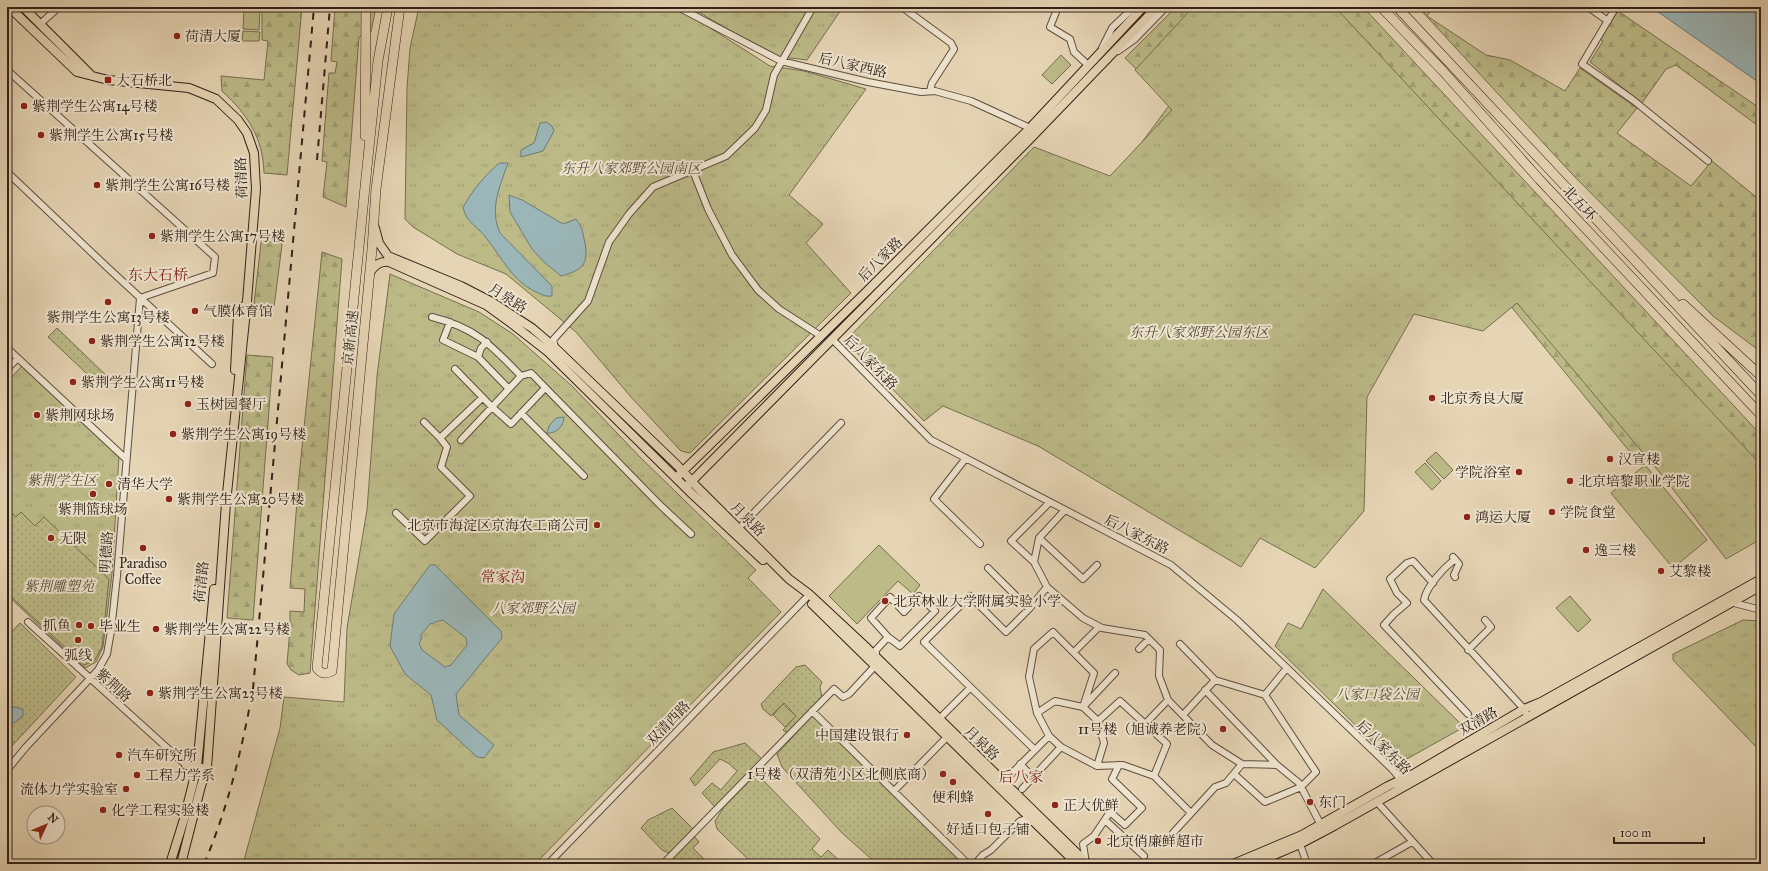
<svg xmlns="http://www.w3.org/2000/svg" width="1768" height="871" font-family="'IM FELL Great Primer','Noto Serif SC',serif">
<defs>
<pattern id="forest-firs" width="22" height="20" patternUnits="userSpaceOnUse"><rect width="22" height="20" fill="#bcbb88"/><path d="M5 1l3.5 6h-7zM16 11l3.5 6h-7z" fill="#a2a075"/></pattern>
<pattern id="park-tufts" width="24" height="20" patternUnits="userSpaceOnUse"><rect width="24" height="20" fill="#bcbb88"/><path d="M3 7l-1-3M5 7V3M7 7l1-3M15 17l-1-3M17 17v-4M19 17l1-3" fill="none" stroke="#a2a075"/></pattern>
<pattern id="garden-dots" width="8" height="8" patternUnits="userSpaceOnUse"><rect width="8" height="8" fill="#bcbb88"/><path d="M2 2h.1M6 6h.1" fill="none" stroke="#a2a075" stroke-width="1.8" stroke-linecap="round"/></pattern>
</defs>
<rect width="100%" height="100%" fill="#e6d5b5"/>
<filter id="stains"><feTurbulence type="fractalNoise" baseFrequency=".005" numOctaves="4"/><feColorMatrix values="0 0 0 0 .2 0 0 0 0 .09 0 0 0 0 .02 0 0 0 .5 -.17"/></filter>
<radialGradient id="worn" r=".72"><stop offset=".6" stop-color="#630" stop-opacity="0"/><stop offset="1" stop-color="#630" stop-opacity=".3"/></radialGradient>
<path fill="#bcbb88" stroke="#766e50" d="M244 7H260L259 30 243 29Z
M243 31 260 32 259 41H242Z
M1061 55 1071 65 1052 84 1042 75Z
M1436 452 1453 470 1444 479 1426 461Z
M1425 463 1441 481 1432 490 1415 472Z
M1645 465 1707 540 1673 568 1611 493Z
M879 545 920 585 913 594 898 581 857 624 829 596Z
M1570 596 1591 620 1578 632 1556 608Z
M783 704 796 716 785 727 773 715Z"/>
<path fill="url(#forest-firs)" stroke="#766e50" d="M262 7H302L287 175 264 173C263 137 247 114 222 91L221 76 264 80 268 41 262 40Z
M335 7H376L371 32 359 37 346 207 323 197 327 162 322 161 329 73H335L337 62 331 61Z
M1176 7H1363L1761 435V489L1648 456 1639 463 1500 293 1122 169 1171 103 1125 58Z
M1418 7H1433L1427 16 1486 55 1510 60 1565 91 1580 68 1637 108 1617 133 1691 186 1712 161 1761 201V352L1713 316 1572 174Z
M1618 11 1761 109V128L1676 65 1666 69 1642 103 1590 62 1603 41 1600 39Z
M262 234 283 237 274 307 254 304Z
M322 252 342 259 310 673 299 675 291 670 287 664 290 628V611L304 612 305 589 290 588 299 477Z
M247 355 273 357 253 620 227 618Z"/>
<path fill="url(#park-tufts)" stroke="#766e50" d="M419 7H677L770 66 804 71 866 89 789 195 823 224 806 243 851 293 690 453 681 451 631 397 576 332 506 274 457 254 413 227 405 219 407 88 410 48Z
M690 7H843L807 60 774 56Z
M1193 7H1335L1761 465V539L1726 559 1666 480 1517 303 1483 331 1414 314 1367 397 1364 511 1315 568 1260 538 1241 567 1038 446 943 406 924 421 853 349V333L1034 147 1110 176 1172 110 1135 70Z
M390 274 479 312 513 334 572 386 640 457 756 570 748 578 781 612 535 864H243L280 728 284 697 344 702 347 628 367 510 377 376Z
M22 366 119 456 112 574 103 647 96 662 85 668 7 595V382Z
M1323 589 1464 727 1396 765 1275 646 1288 623 1301 629Z
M1743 620 1761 621V752L1673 660V654Z"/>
<path fill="url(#garden-dots)" stroke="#766e50" d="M57 328 111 380 103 389 48 337Z
M7 509 16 517 21 512 35 526 44 517 109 579 102 647 94 661 84 665 7 593Z
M20 623 76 677 10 748 7 745V637Z
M805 665 822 682 820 687 822 698 790 731 785 732 783 730 796 716 784 703 771 716 763 709 761 704 796 667Z
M812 716 818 718 967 864H877L842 833 782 767 777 754Z
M745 743 763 760 716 808 702 793 712 783 721 790 737 771 728 763 720 759 695 786 690 779 713 752Z
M760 770 765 775 762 779 820 839 812 849 821 857 828 850 843 864H753L717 829 715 821 724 807Z
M672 808 693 829 674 849 668 853 662 850 641 828 648 820Z
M694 836 699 842 693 848 709 864H667Z"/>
<path fill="#9bb6b8" stroke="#707a78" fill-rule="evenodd" d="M1651 7H1752L1761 13V84Z
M546 122 552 126 554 131 543 151 521 157V150L534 143 540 123Z
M499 163H508C500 186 489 209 500 233L552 286V296C545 297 541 294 534 291 512 280 502 258 487 239 478 226 467 224 463 208 472 190 484 177 499 163Z
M509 195 522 200 563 224 576 219C584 230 582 231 585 243 589 265 582 270 561 276L544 262 532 249 510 212Z
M556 418 564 417C564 426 556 434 547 433L549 426Z
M430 565H435L501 631 502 638 456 694 459 715 494 745 484 758 477 757 437 720 431 695 405 674 390 646 394 614ZM443 620 466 638 467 645 451 665 445 667 422 650 419 643 422 638 420 636 431 623 433 624 435 622Z
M10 706 23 709V716L14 723 7 724V708Z"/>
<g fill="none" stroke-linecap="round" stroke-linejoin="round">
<g stroke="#5e4e40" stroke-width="8">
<path id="minor" d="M678 7 781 61 868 82 921 92 935 91 971 101 1030 128
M902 7 951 43 954 49 932 83 930 91
M1058 7 1050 27 1070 39 1074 52 1088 65
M1588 7 1608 21
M1616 7 1582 64 1633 100 1708 161
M40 24 59 7
M1102 48 1112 28 1134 7
M1118 51 1135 39 1166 7
M7 70 215 257 213 273 140 298
M693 171 708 209 732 255 758 290 779 309 821 336
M7 172 108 268 212 364
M432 317C476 328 491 345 521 376L531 373 660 505 691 534
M450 322 443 340 478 357 508 388
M832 339 931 440 1171 565 1237 620 1392 769 1403 782
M555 347 553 340 588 301 609 242 629 214 653 187 726 156 755 128 766 110 774 75 813 7
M7 348 126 459
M478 357 481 348 487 342
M7 369 18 358
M455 369 492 407 521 376
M521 413 584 476
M424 422 440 438 482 398
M461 440 492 407 511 424 545 388
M966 458 934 499 980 544
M1065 510 1039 538 1083 579 1097 565
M396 513 425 541 470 496 441 467 447 447 440 438
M743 524 841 423
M1453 557 1455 559C1444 568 1427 585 1424 600L1524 709 1525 712
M1455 559 1459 564 1454 575 1455 577
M1034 562 1011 541 1050 502
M988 568 1029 609
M1433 583 1413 561 1407 563 1390 579 1397 593 1407 603 1394 614 1384 625 1468 714
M1047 587 1083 618 1102 628 1145 635 1160 650 1159 676 1168 700 1212 745 1242 764 1277 765 1299 783 1321 825
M1730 602 1761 610
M28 622 186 765
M1180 644 1215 680 1183 715
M1139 649 1149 639
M1468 650 1491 627 1485 620
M1074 652 1099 627
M876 657V650L888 637 871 618 890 597 904 612 919 596 935 611 900 646 888 637
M1115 673 1083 707 1098 721 1120 701 1167 744 1154 776
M1215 680 1265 695 1286 669
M1205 690 1277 765
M812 711 968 864
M1037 713 1055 701 1083 707 1094 673 1053 632 1034 649 1029 677 1037 713 1049 736 1061 747 1097 766 1123 765 1154 776 1191 813
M943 715 970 688
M1145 724 1168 700
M1035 750 924 642 970 596 1006 632 1029 609 1047 587 1034 562 1039 538
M1020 764 1033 777
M1097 766 1104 743 1098 721
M7 770 26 747 98 670 107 654 111 631 117 576 140 298
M1234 774 1265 802 1301 787 1316 772 1265 695
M1009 776 1049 736
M1022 789 1061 747
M894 791 947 737
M1377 802 1433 864
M1105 820 1144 856
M1173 833 1215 787 1226 783 1242 764
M1300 844 1307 864
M1086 863 1083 844 1094 836 1110 812 1125 825 1142 808 1112 779 1119 765
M548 864 806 598
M663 864 834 689 843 697 849 694 875 666
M975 864 983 855 991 850 1020 821 1026 819 1033 821
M1373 864 1412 842"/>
</g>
<g stroke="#302119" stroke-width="10">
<path id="major" d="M9 7 77 72 108 80 189 88 216 99 238 120 247 133 254 153 256 189 247 301 226 503 207 768 201 786 181 864
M23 7 90 74
M375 228 379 243 388 256 461 286 492 302 532 328 552 345 677 465 696 486 789 579 809 594 867 648 1088 864
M370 272C375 265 380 261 389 262L486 305 511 323 547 351 690 492 763 560
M235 370 238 315 246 304
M679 475 867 291 1030 128 1143 7
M688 485 1029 140 1157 7
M812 604 1077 864
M186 765 203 768
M170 864 184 819 197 767 214 589
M1233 864 1302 835 1388 786 1415 773 1524 709 1541 702 1761 579
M1253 864 1300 844 1334 826 1761 586"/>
</g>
<g stroke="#302119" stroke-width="10">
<path id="highway" d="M388 7 378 61 366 177 317 668C321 674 325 675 332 671L372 249 376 189 400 7
M1381 7 1442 70 1539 179 1761 415
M1397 7 1761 395
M365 136 366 7
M1683 304 1761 376"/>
</g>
<use href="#minor" stroke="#efe4cf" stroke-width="6"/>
<use href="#major" stroke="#e6d5b5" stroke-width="8"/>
<use href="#highway" stroke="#e6d5b5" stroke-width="9"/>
<path stroke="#302119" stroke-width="2" stroke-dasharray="7 7" stroke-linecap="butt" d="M317 160 330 7
M204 864C228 808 242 749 253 689L314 7"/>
</g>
<g fill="#8f2418" stroke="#efe4cf" stroke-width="1.5">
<circle cx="177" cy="36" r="4"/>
<rect x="104" y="76" width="8" height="8" rx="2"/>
<circle cx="24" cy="106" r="4"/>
<circle cx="41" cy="135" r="4"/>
<circle cx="97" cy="185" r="4"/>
<circle cx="152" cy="236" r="4"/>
<circle cx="108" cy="302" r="4"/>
<circle cx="195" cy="311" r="4"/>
<circle cx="92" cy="341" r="4"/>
<circle cx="73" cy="382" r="4"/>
<circle cx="1432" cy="398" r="4"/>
<circle cx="188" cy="404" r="4"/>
<circle cx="37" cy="415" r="4"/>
<circle cx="173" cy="434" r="4"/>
<circle cx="1610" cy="459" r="4"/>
<circle cx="1519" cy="472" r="4"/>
<circle cx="1570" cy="481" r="4"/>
<circle cx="109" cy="484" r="4"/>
<circle cx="93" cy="494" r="4"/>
<circle cx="169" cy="499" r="4"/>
<circle cx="1552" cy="512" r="4"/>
<circle cx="1467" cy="517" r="4"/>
<circle cx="597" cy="525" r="4"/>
<circle cx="51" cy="538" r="4"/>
<circle cx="143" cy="548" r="4"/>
<circle cx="1586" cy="550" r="4"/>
<circle cx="1661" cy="571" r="4"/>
<circle cx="885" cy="601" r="4"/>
<circle cx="79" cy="625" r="4"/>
<circle cx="91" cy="626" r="4"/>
<circle cx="156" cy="629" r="4"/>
<circle cx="78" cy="640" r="4"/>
<circle cx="150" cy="693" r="4"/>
<circle cx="1223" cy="729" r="4"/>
<circle cx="907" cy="735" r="4"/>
<circle cx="119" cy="755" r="4"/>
<circle cx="943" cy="774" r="4"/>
<circle cx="137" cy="775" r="4"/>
<circle cx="953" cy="782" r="4"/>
<circle cx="126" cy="789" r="4"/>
<circle cx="1310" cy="802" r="4"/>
<circle cx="1055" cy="805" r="4"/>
<circle cx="103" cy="810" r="4"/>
<circle cx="988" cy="814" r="4"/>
<circle cx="1098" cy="841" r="4"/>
</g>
<g text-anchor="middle" stroke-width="4" stroke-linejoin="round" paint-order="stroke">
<g font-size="14" fill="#302119" stroke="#efe4cf" text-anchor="start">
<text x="185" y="41">荷清大厦</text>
<text x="116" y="85">大石桥北</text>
<text x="32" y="111">紫荆学生公寓14号楼</text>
<text x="49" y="140">紫荆学生公寓15号楼</text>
<text x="105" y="190">紫荆学生公寓16号楼</text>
<text x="160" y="241">紫荆学生公寓17号楼</text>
<text x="203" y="316">气膜体育馆</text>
<text x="108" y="322" text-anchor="middle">紫荆学生公寓13号楼</text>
<text x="100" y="346">紫荆学生公寓12号楼</text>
<text x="81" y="387">紫荆学生公寓11号楼</text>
<text x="1440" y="403">北京秀良大厦</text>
<text x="196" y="409">玉树园餐厅</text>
<text x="45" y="420">紫荆网球场</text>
<text x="181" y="439">紫荆学生公寓19号楼</text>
<text x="1618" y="464">汉宣楼</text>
<text x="1511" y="477" text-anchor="end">学院浴室</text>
<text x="1578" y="486">北京培黎职业学院</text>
<text x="117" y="489">清华大学</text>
<text x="177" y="504">紫荆学生公寓20号楼</text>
<text x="93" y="514" text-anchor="middle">紫荆篮球场</text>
<text x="1560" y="517">学院食堂</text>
<text x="1475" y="522">鸿运大厦</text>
<text x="589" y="530" text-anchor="end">北京市海淀区京海农工商公司</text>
<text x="59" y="543">无限</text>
<text x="1594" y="555">逸三楼</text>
<text x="143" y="568" text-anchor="middle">Paradiso<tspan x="143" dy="16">Coffee</tspan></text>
<text x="1669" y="576">艾黎楼</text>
<text x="893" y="606">北京林业大学附属实验小学</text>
<text x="71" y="630" text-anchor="end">抓鱼</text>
<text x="99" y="631">毕业生</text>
<text x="164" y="634">紫荆学生公寓22号楼</text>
<text x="78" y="660" text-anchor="middle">弧线</text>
<text x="158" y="698">紫荆学生公寓23号楼</text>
<text x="1215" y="734" text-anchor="end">11号楼（旭诚养老院）</text>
<text x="899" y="740" text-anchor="end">中国建设银行</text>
<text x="127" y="760">汽车研究所</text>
<text x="935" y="779" text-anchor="end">1号楼（双清苑小区北侧底商）</text>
<text x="145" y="780">工程力学系</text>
<text x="118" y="794" text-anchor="end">流体力学实验室</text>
<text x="953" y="802" text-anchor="middle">便利蜂</text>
<text x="1318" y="807">东门</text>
<text x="1063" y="810">正大优鲜</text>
<text x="111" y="815">化学工程实验楼</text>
<text x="988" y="834" text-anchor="middle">好适口包子铺</text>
<text x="1106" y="846">北京俏廉鲜超市</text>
</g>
<g font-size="14" fill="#302119" stroke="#efe4cf">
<text transform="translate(853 65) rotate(13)" y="5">后八家西路</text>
<text transform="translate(241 178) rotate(-92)" y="5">荷清路</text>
<text transform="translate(1580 203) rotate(47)" y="5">北五环</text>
<text transform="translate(880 259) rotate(-45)" y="5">后八家路</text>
<text transform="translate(508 298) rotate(32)" y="5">月泉路</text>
<text transform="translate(350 338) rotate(-84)" y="5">京新高速</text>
<text transform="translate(871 362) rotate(46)" y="5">后八家东路</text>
<text transform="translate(748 519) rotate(45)" y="5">月泉路</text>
<text transform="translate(1137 534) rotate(27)" y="5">后八家东路</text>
<text transform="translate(106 552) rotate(-86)" y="5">明德路</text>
<text transform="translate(201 582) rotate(-84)" y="5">荷清路</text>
<text transform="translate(114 685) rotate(42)" y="5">紫荆路</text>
<text transform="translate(1478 721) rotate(-30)" y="5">双清路</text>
<text transform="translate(668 723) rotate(-46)" y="5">双清西路</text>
<text transform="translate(982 743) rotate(44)" y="5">月泉路</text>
<text transform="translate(1384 747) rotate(45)" y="5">后八家东路</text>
</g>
<g font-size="14" font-style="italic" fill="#534835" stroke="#efe4cf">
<text x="631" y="173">东升八家郊野公园南区</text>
<text x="1199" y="337">东升八家郊野公园东区</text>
<text x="62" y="485">紫荆学生区</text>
<text x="59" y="591">紫荆雕塑苑</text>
<text x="533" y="613">八家郊野公园</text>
<text x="1377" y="699">八家口袋公园</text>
</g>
<g font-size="15" fill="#7a1f14" stroke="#efe4cf">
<text x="158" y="280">东大石桥</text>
<text x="503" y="582">常家沟</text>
<text x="1021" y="782">后八家</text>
</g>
</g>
<rect width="1768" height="871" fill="none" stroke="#e6d5b5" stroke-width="24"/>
<rect x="8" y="8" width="1752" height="855" fill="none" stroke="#302119" stroke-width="2"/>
<rect x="12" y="12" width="1744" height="847" fill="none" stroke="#302119"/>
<g transform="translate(46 825) rotate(46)"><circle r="19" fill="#efe4cf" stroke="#a39686"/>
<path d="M0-3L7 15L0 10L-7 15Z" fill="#8f2418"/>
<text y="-6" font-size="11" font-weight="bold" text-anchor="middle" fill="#302119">N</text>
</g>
<path d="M1614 837v6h90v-6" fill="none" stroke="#302119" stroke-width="2"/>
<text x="1620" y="837" font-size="12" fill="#302119" stroke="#efe4cf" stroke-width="3" paint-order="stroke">100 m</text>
<rect width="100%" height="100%" filter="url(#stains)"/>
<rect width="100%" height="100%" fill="url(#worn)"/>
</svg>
